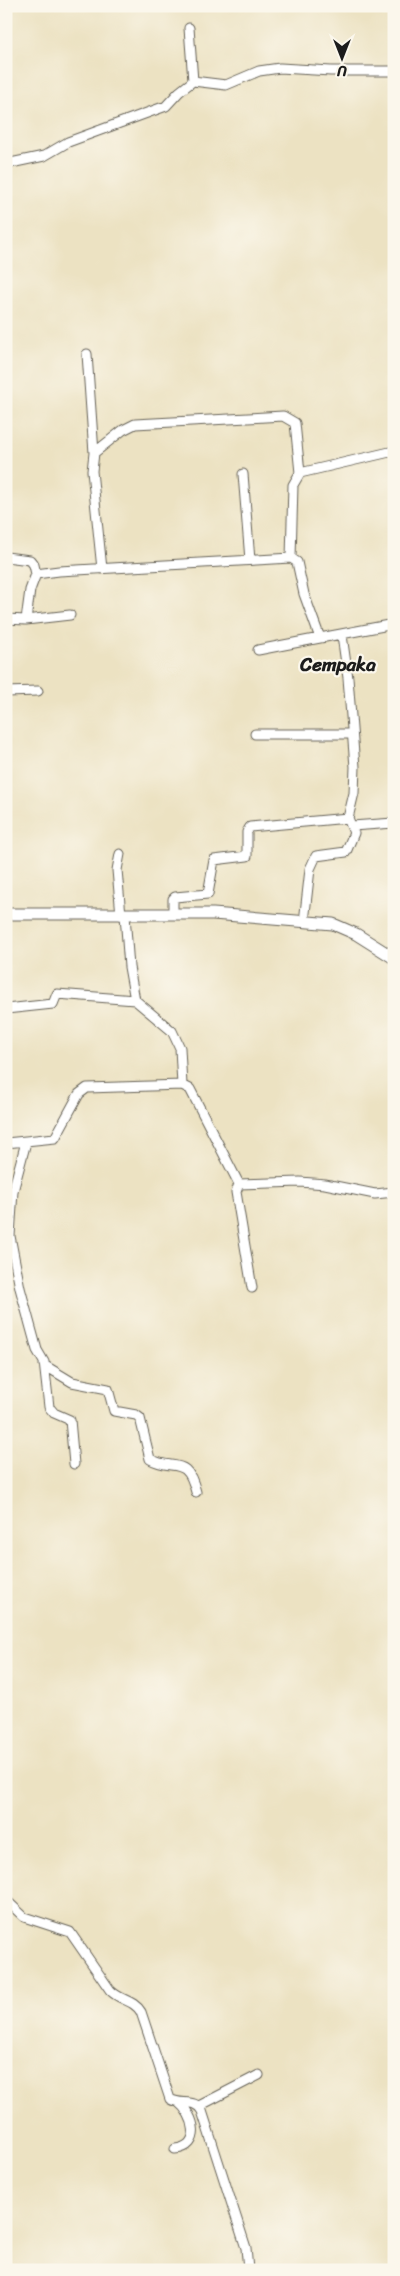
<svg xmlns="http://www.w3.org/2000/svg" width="400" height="2276" font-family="Sriracha,sans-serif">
<rect width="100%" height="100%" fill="#fbf7ec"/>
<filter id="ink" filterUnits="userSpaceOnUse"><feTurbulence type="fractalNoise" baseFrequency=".02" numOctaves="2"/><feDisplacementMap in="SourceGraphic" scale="10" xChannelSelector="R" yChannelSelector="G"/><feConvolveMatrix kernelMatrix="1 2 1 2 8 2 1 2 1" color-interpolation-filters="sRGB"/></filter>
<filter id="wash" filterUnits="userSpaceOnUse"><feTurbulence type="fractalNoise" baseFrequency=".0096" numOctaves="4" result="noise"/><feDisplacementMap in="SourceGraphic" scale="20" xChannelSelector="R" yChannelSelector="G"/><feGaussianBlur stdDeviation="1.12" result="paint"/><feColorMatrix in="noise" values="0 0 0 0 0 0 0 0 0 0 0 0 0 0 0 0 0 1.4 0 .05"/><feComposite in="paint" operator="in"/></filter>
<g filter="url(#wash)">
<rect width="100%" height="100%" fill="#ece2c2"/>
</g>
<g filter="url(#ink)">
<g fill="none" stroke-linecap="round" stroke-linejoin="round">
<g stroke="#656156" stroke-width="11">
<path id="minor" d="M189 28 193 81
M6 164 44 156 68 142 166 106 179 92 193 81 226 85 259 71 280 68 331 71H394
M87 354 94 453 92 471 102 569
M94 453 123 430 135 424 283 416 295 423 300 473
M243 474 250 560
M6 557 30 560 34 565 36 574
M291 558 293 485 300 473 394 451
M6 619 26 620 30 590 36 574 59 571 291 558 297 562 304 594 320 638 394 624
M26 620 70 615
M258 650 320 638
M6 692 38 691
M255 734H352
M352 826 394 823
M120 854 117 870 121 915
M173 914V899L175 897 208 894 214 860 247 856V832L250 827 348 818
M125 915 129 967 135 1000 172 1031 180 1048 182 1085
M304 922 310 869 316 856 346 852 354 833 348 818 354 793 355 767 348 678 342 635
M6 1009 53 1004 57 994 135 1000
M26 1142 13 1191 10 1236 20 1288 37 1350 44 1362 49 1407 54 1413 70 1420 74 1464
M6 1143 55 1138 79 1094 87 1088 182 1085 190 1089 239 1184 300 1182 325 1184 375 1194 394 1192
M239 1184 236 1192 252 1288
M44 1365 72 1382 108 1389 114 1411 136 1415 140 1418 150 1459C173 1472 187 1454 196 1492
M6 1900 24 1917 70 1932 110 1990C120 2001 133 1999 141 2012L170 2099C181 2106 195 2098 202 2111L246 2248 248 2270
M199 2106 259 2075
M175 2149C203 2147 195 2115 178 2102"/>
</g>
<g stroke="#656156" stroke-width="13">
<path id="tertiary" d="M6 914H213L333 924 356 934 394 958"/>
</g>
<use href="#minor" stroke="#fff" stroke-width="9"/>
<use href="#tertiary" stroke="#fff" stroke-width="11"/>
</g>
</g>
<g text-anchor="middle" stroke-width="4.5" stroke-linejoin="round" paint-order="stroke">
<g font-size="19" font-weight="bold" fill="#1c1c1c" stroke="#fbf7ec">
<text x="338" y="671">Cempaka</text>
</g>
</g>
<rect width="400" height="2276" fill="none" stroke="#fbf7ec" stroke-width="25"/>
<g transform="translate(342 58) rotate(180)" stroke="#fbf7ec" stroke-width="4" paint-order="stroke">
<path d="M0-4L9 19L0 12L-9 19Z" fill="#1c1c1c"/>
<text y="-8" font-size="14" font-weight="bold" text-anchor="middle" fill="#1c1c1c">U</text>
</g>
</svg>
